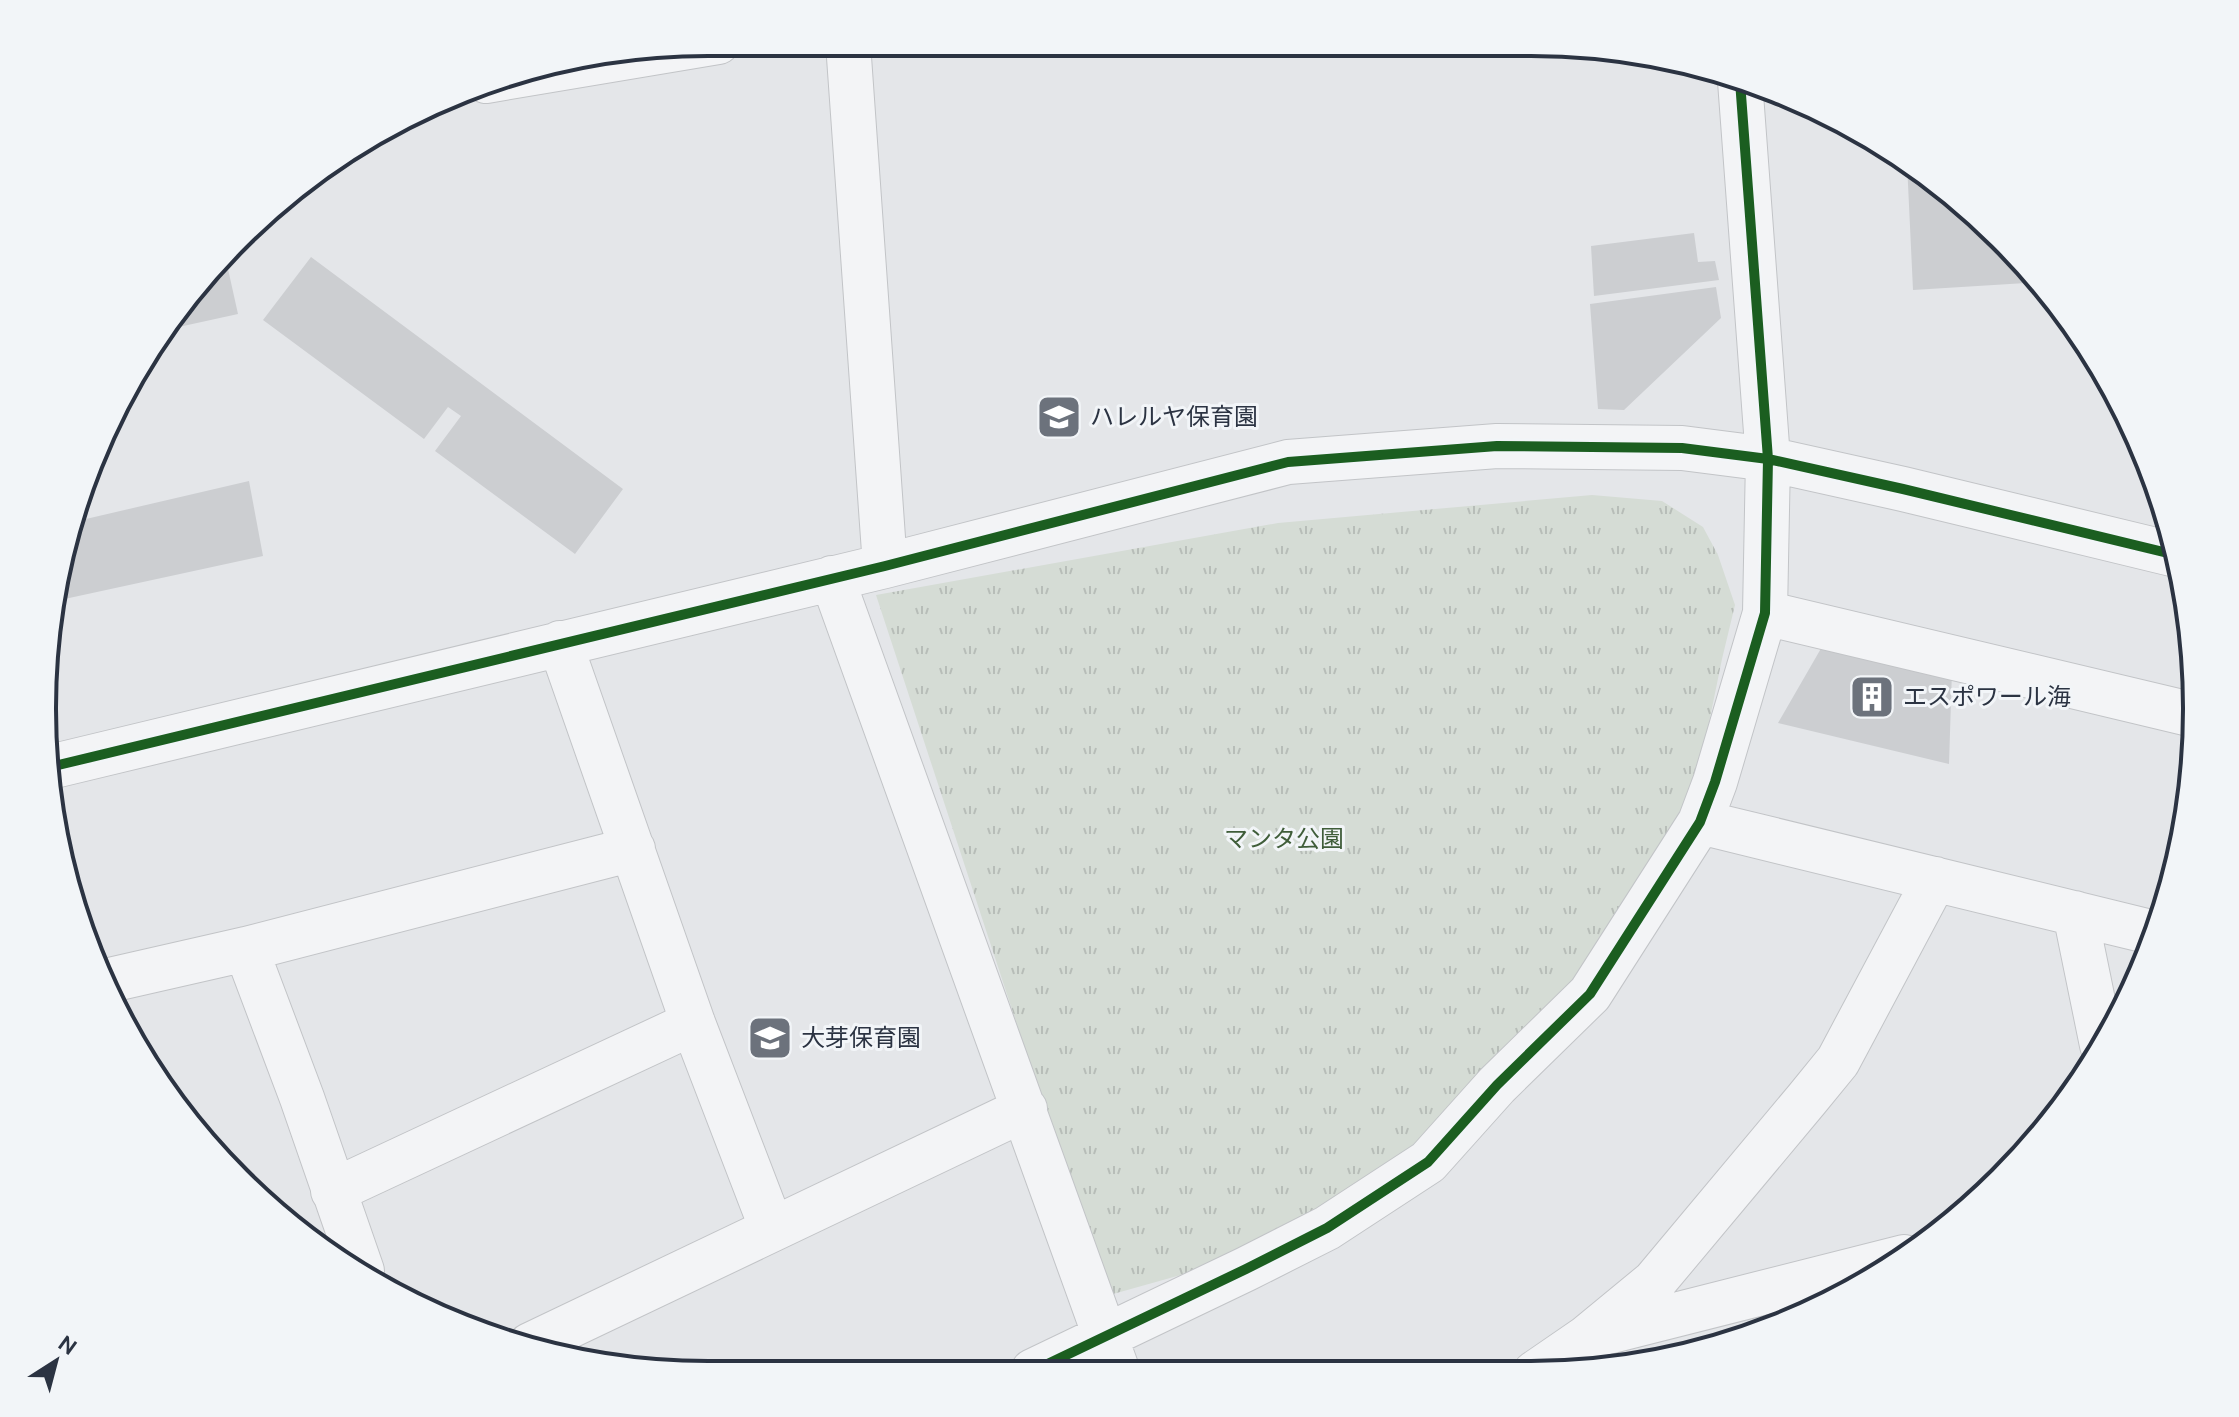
<svg xmlns="http://www.w3.org/2000/svg" width="2239" height="1417" font-family="Ubuntu,'Noto Sans JP',sans-serif">
<defs>
<pattern id="park-tufts" width="24" height="20" patternUnits="userSpaceOnUse" patternTransform="scale(2)"><rect width="24" height="20" fill="#d5dcd5"/><path d="M3 7l-1-3M5 7V3M7 7l1-3M15 17l-1-3M17 17v-4M19 17l1-3" fill="none" stroke="#b7bdb8"/></pattern>
</defs>
<rect width="100%" height="100%" fill="#e4e6e9"/>
<path fill="url(#park-tufts)" d="M1592 495 1662 501 1703 527 1718 555 1735 605 1722 659 1704 747 1677 821 1580 982 1449 1120 1359 1194 1195 1271 1106 1296 876 595 1278 523Z"/>
<path fill="#ccced1" d="M1907 163 1937 180 2032 269 2041 282 1913 290Z
M1694 233 1698 262 1715 261 1719 280 1594 296 1591 246Z
M311 257 623 489 575 554 435 451 461 416 448 407 424 439 263 320Z
M226 260 238 314 165 330 180 302Z
M1716 287 1721 318 1624 410 1598 409 1590 304Z
M249 481 263 556 60 600 73 522Z
M1823 645 1952 670 1949 764 1778 723Z"/>
<g fill="none" stroke-linecap="round" stroke-linejoin="round">
<g stroke="#c2c4c7" stroke-width="46">
<path id="minor" d="M848 43 885 566
M486 81 718 42
M832 578 1118 1372
M1765 613 2194 715
M560 643 693 1023 772 1229
M50 767 885 566 1288 462 1497 446 1682 448 1768 459 1903 489 2176 555
M1700 822 2155 933
M2075 913 2102 1045
M246 949 302 1098 362 1271
M110 980 246 949 633 849
M333 1191 693 1023
M1600 1334 1904 1257
M530 1345 1025 1109
M1033 1371 1246 1269 1327 1228 1428 1162 1497 1085 1590 994 1700 822 1715 782 1765 613 1768 459 1740 81
M1535 1373 1586 1338 1654 1282 1807 1099 1838 1061 1935 879"/>
</g>
<use href="#minor" stroke="#f3f4f6" stroke-width="44"/>
<g stroke="#f2f5f8" stroke-width="15">
<path id="cycleway" d="M50 767 885 566 1288 462 1497 446 1682 448 1768 459 1903 489 2176 555
M1033 1371 1246 1269 1327 1228 1428 1162 1497 1085 1590 994 1700 822 1715 782 1765 613 1768 459 1740 81"/>
</g>
<use href="#cycleway" stroke="#1b5e20" stroke-width="10"/>
</g>
<defs>
<g id="school-square" transform="scale(2.3)"><rect x="-9" y="-9" width="18" height="18" rx="4" fill="#6c727c" stroke="#f2f5f8"/><path d="M0-5L7-2L0 1L-7-2ZM-4 1L0 2.5L4 1V4Q0 6-4 4Z" fill="#fff"/></g>
<g id="building-square" transform="scale(2.3)"><rect x="-9" y="-9" width="18" height="18" rx="4" fill="#6c727c" stroke="#f2f5f8"/><path d="M-4-6H4V6H1V3H-1V6H-4ZM-2.5-4.3h1.7v1.8h-1.7ZM.8-4.3h1.7v1.8H.8ZM-2.5-1h1.7V.8h-1.7ZM.8-1h1.7V.8H.8Z" fill="#fff"/></g>
</defs>
<g fill-rule="evenodd">
<use href="#school-square" x="1059" y="417"/>
<use href="#building-square" x="1872" y="697"/>
<use href="#school-square" x="770" y="1038"/>
</g>
<g text-anchor="middle" stroke-width="6" stroke-linejoin="round" paint-order="stroke">
<g font-size="24" fill="#2b3342" stroke="#f2f5f8" text-anchor="start">
<text x="1090" y="425">ハレルヤ保育園</text>
<text x="1903" y="705">エスポワール海</text>
<text x="801" y="1046">大芽保育園</text>
</g>
<g font-size="24" fill="#3f5d39" stroke="#f2f5f8">
<text x="1284" y="847">マンタ公園</text>
</g>
</g>
<path d="M0 0H2239V1417H0ZM708 56H1531A652 652 0 0 1 2183 708V709A652 652 0 0 1 1531 1361H708A652 652 0 0 1 56 709V708A652 652 0 0 1 708 56Z" fill="#f2f5f8" fill-rule="evenodd"/>
<path fill="none" stroke="#2b3342" stroke-width="4" d="M708 56H1531A652 652 0 0 1 2183 708V709A652 652 0 0 1 1531 1361H708A652 652 0 0 1 56 709V708A652 652 0 0 1 708 56Z"/>
<g transform="translate(56 1361) rotate(36)" stroke="#f2f5f8" stroke-width="6" paint-order="stroke">
<path d="M0-6L14 30L0 20L-14 30Z" fill="#2b3342"/>
<text y="-12" font-size="22" font-weight="bold" text-anchor="middle" fill="#2b3342">N</text>
</g>
</svg>
